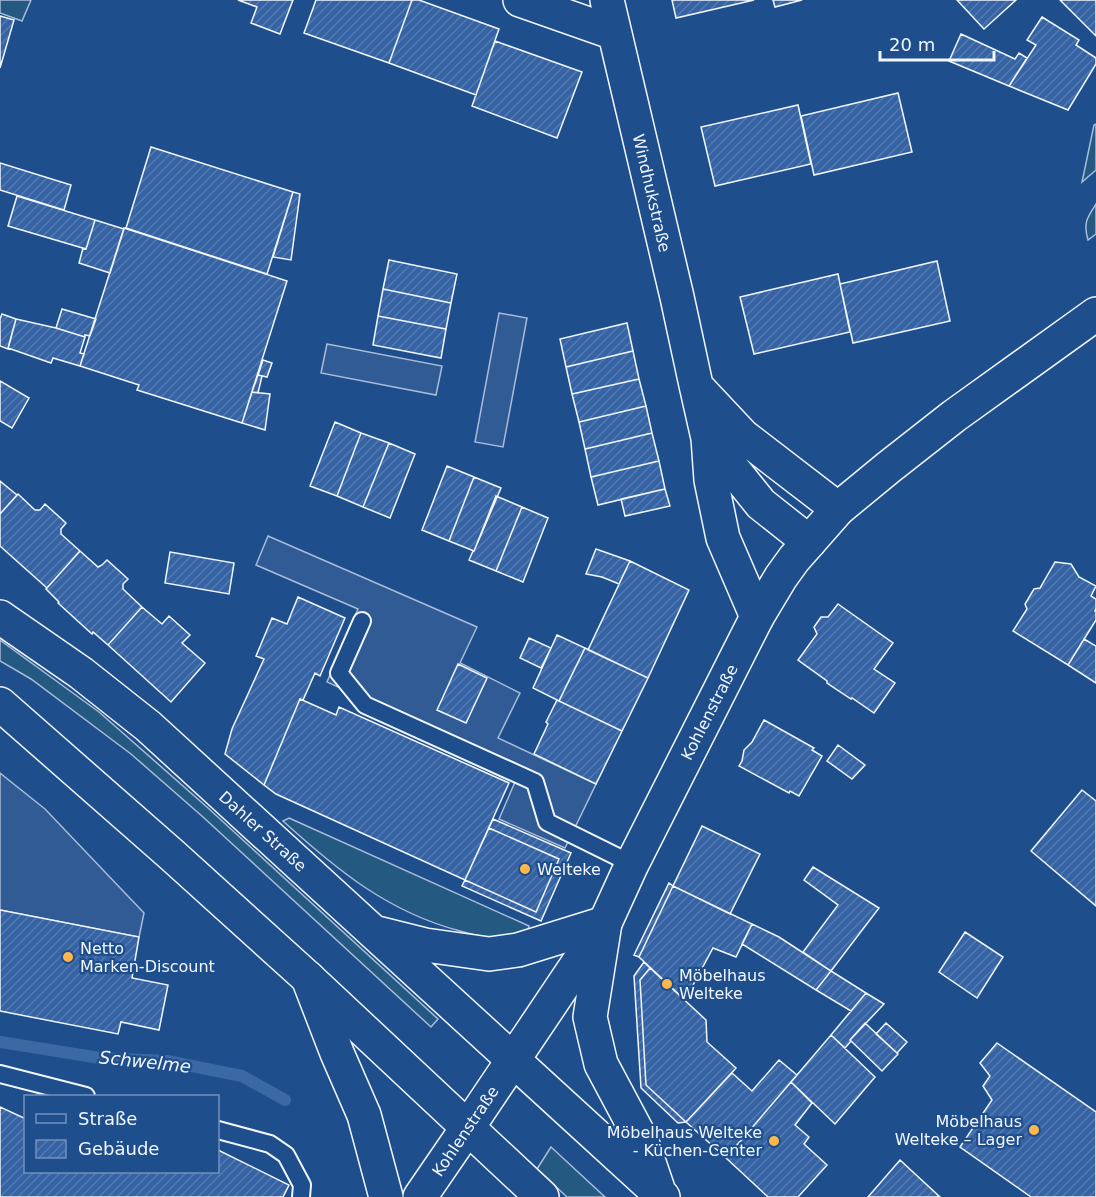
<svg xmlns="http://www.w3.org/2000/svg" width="1096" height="1197" font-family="'DejaVu Sans',sans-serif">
<defs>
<pattern id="building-hatch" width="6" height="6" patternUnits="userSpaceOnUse" patternTransform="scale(1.5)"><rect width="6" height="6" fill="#3563a3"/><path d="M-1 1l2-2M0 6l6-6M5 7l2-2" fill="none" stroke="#537ab1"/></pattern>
</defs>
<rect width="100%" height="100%" fill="#1f4e8c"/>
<path fill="#245a82" stroke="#a8bbd7" stroke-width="1.5" d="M0 0H31L22 21 0 13Z
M1096 124V170L1082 182 1094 125Z
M1096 204V234L1088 240C1083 223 1087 218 1096 204Z
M0 640 99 712 208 808 438 1019 431 1027 203 817 131 754 31 679 0 661Z
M289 818 529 926 527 934C520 936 512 939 505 939 490 939 474 935 460 931 388 912 337 870 283 821Z
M551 1147 605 1197H567L537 1169Z"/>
<path fill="#305b95" stroke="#a8bbd7" stroke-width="1.5" d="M499 313 527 318 503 447 475 442Z
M327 344 442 366 436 395 321 373Z
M268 536 477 627 460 663 520 693 498 738 596 784 565 848 499 819 515 782 428 729 327 682 358 609 256 565Z
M0 773 45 809 144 913 139 937 0 910Z"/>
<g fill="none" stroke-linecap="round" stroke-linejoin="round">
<path stroke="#3b69a3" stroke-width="12" d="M0 1042 100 1058 167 1061 242 1076 285 1100"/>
</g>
<path fill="url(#building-hatch)" stroke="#f2f6ff" stroke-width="1.5" d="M238 0H293L280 34 251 23 257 7Z
M316 0H412L389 63 304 33Z
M412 0H419L499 29 476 95 389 63Z
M672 0H754L676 18Z
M773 0H802L775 7Z
M957 0H1016L984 29Z
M1060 0H1096V36Z
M0 16 14 20 0 68Z
M1042 17 1079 40 1076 45 1096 58V64L1068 110 1009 86 1036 45 1027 40Z
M961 34 1015 59 1019 53 1027 58 1009 86 949 61Z
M495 41 582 72 557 138 472 106Z
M898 93 912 152 814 175 801 116Z
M798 105 811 164 715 186 701 127Z
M151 147 293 192 267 274 126 228Z
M0 163 71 185 64 210 0 190Z
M293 192 300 194 291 260 273 257Z
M17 196 95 220 86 249 8 226Z
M95 220 124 229 110 273 79 263 83 248 86 249Z
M124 228 287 281 242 423 137 390 139 385 80 366Z
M389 260 457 274 451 303 383 289Z
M937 261 950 321 853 343 840 284Z
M838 274 850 332 754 354 740 297Z
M383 289 451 303 446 329 378 316Z
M62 309 96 319 90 336 85 335V337L56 328Z
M2 314 16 319 8 349 0 346V319Z
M378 316 446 329 441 358 373 345Z
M16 319 56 328 85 337 80 353 84 354 80 366 53 358 51 363 8 348Z
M627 323 633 351 566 367 560 339Z
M633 351 639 379 572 394 566 367Z
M263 360 272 363 267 377 258 375Z
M258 375 262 376 258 393 252 392Z
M639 379 646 406 579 422 572 394Z
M0 381 29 398 12 428 0 421Z
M252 392 270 394 265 430 242 423Z
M646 406 652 433 585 449 579 422Z
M335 422 361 433 337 496 310 486Z
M361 433 389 443 363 507 337 496Z
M652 433 659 461 591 477 585 449Z
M389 443 415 454 390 518 363 507Z
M659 461 665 489 598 505 591 477Z
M447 466 474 477 449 541 422 530Z
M474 477 501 488 474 551 449 541Z
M0 481 17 495 0 514Z
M665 489 670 506 625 516 621 499Z
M18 494 35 510H40L45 504 66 523 61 529V534L80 551 47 588 0 546V514Z
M496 496 522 507 496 571 469 560 473 551H474Z
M522 507 548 518 523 582 496 571Z
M596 549 630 561 619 584 602 577 586 574Z
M80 551 98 567 102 565 107 560 128 579 123 584V589L142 607 108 645 93 632 92 634 58 603 59 602 46 589Z
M170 552 234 563 229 594 165 583Z
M630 561 689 590 648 678 588 650Z
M1055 562 1071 564 1079 577 1096 586 1091 596 1096 599V608L1095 611H1096V620L1068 665 1013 631 1027 609 1025 604 1034 589 1040 588Z
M298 597 345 618 320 676 315 673 303 700 300 699 264 785 225 754 232 729 264 659 256 656 272 618 287 624Z
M838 604 893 643 874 669 895 683 874 713 852 698 851 699 827 683V681L798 660 817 634 814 627 821 617H828Z
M142 607 162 624 169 616 190 635 182 643 205 663 171 702 108 645Z
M557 635 585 648 559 701 533 688Z
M529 638 551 648 541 668 520 658Z
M1084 639 1096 646V683L1068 665Z
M585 648 648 678 622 731 559 701Z
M458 664 487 678 466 723 437 710Z
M300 699 336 715 339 707 509 783 465 880 276 794 264 785Z
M557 700 622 731 596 784 534 754 548 724 546 722Z
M764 720 814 748 812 750 822 756 799 796 790 791 789 793 739 766 742 761 744 750 752 742Z
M838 745 865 765 852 779 827 761Z
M1082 790 1096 801V906L1031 851Z
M493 819 571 853 541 921 462 886 465 880 536 912 559 859 489 828Z
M702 826 760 854 730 914 673 886Z
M489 828 559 859 536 912 465 880Z
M813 867 879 908 831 971 803 952 838 905 804 880Z
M669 883 673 886 639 957 634 955Z
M673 886 752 924 736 957 713 948 685 1000 639 957Z
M0 910 139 937 132 978 168 985 159 1030 121 1022 118 1034 0 1011Z
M752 924 779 937 831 971 816 990 742 944Z
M965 932 1003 957 977 998 939 972Z
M644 962 650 968 640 980 646 1085 686 1122 678 1123 641 1088 634 976Z
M650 968 706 1020 707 1042 736 1068 686 1122 646 1085 640 980Z
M831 971 866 993 851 1011 816 990Z
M866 993 884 1004 850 1040 851 1041 845 1048 831 1035Z
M865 1023 898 1054 882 1071 850 1040Z
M886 1023 907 1042 897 1053 876 1034Z
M831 1035 875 1077 835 1124 791 1082Z
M997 1043 1096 1112V1197H1031L960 1147 992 1100 983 1086 990 1076 980 1063Z
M779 1060 797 1075 726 1158 686 1122 732 1073 752 1091Z
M791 1082 812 1103 795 1125 809 1137 804 1144 827 1165 798 1197H768L726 1158Z
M0 1107 26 1119V1172H218V1150L289 1185 283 1197H0Z
M900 1160 940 1197H868Z"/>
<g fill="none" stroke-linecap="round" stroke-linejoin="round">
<g stroke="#f2f6ff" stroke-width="20">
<path id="service" d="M362 621 339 673 365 705 535 782 547 822 632 864
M0 1074 86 1096
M218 1130 270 1144 286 1155 302 1185 301 1197"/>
</g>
<g stroke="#f2f6ff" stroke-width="36">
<path id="minor" d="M520 0 614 33
M607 0 677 297 696 385 708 438 711 480 723 538 757 617
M697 387 743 436 838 509
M708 438 761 504 809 542"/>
</g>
<g stroke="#f2f6ff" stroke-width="36">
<path id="tertiary" d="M308 978 337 1053 364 1115 386 1197
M420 1197 468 1127"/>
</g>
<g stroke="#f2f6ff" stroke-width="36">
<path id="secondary" d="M468 1127 605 923 632 864 757 617 781 577 794 559 838 509 889 467 954 416 1096 314"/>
</g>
<g stroke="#f2f6ff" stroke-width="36">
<path id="primary" d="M0 617 81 673 148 726 663 1197
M0 704 172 855 308 978 542 1197
M377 933 425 945 489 954 518 950 605 923 590 1017 601 1064 641 1139 659 1192"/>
</g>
<use href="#service" stroke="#1f4e8c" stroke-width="16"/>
<use href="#minor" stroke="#1f4e8c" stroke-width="33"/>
<use href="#tertiary" stroke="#1f4e8c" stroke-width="33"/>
<use href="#secondary" stroke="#1f4e8c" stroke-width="33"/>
<use href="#primary" stroke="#1f4e8c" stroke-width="33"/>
</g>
<g fill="#ffb74d" stroke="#1f4e8c" stroke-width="2">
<circle cx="525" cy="869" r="6"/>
<circle cx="68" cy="957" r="6"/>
<circle cx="667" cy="984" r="6"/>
<circle cx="1034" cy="1130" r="6"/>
<circle cx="774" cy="1141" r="6"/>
</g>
<g text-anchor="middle" stroke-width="4.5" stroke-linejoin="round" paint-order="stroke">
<g font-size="16" fill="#f2f6ff" stroke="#1f4e8c">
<text transform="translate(652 193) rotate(77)" y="6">Windhukstraße</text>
<text transform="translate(709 712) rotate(-63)" y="6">Kohlenstraße</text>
<text transform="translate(263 831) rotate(42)" y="6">Dahler Straße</text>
<text transform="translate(465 1131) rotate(-56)" y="6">Kohlenstraße</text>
</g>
<g font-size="16" fill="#f2f6ff" stroke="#1f4e8c" text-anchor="start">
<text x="537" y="875">Welteke</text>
<text x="80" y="954">Netto<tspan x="80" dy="18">Marken-Discount</tspan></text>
<text x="679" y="981">Möbelhaus<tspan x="679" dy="18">Welteke</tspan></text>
<text x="1022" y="1127" text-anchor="end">Möbelhaus<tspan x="1022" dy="18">Welteke – Lager</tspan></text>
<text x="762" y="1138" text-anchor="end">Möbelhaus Welteke<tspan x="762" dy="18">- Küchen-Center</tspan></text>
</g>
<g font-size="18" font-style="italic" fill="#f2f6ff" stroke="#1f4e8c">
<text transform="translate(145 1062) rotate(6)" y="6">Schwelme</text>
</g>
</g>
<rect x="24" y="1095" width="195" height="78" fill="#1f4e8c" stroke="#7391ba" stroke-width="1.5"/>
<rect x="36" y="1114" width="30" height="9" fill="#1f4e8c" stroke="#7391ba" stroke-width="1.5"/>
<text x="78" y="1125" font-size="18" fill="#f2f6ff">Straße</text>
<rect x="36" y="1140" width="30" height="18" fill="url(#building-hatch)" stroke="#7391ba" stroke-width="1.5"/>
<text x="78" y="1155" font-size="18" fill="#f2f6ff">Gebäude</text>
<path d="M880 51v9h114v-9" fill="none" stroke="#f2f6ff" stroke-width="3"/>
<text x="889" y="51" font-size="18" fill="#f2f6ff" stroke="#1f4e8c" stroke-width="4.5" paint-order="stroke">20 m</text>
</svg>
